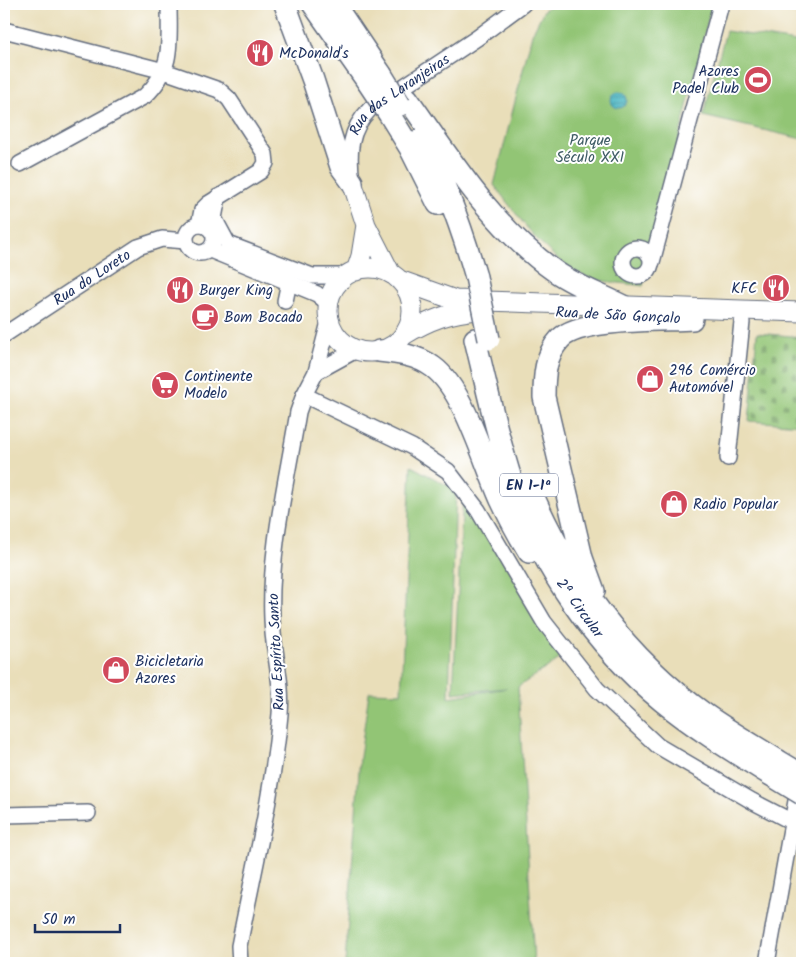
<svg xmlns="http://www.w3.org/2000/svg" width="806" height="967" font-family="Kalam,sans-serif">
<defs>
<pattern id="cemetery-stones" width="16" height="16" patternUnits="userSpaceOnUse" patternTransform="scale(1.25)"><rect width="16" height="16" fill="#92c575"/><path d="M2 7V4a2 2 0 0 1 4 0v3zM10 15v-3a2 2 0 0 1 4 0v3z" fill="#76a063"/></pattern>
<pattern id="water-rules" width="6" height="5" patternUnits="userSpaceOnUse" patternTransform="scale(1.25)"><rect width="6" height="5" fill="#47b5c2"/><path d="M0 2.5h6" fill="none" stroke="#3a94a1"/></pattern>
</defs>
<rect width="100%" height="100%" fill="#fff"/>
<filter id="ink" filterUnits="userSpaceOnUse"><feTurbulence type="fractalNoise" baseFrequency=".02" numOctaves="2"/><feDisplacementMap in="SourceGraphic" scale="10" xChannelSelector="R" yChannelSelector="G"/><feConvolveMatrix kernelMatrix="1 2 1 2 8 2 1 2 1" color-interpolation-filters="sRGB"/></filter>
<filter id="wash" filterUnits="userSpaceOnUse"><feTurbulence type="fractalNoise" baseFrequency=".0096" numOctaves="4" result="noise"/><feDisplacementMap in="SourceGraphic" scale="20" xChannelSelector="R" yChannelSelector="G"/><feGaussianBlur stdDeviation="1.12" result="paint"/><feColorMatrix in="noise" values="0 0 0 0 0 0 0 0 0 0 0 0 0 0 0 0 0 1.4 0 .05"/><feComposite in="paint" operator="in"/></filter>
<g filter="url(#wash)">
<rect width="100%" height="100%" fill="#e9deb9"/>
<path fill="#92c575" stroke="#567a6a" d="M552 4H712L643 286C626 283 606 283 590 278 551 265 518 216 494 185L532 34 544 10Z
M726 31 802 43V139L703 116Z
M411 466 456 490 449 697 507 688 453 693 463 494 564 656 518 687 534 963H345L360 757 369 692 401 693Z"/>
<path fill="url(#cemetery-stones)" stroke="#567a6a" d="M757 333 802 337V425L749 421Z"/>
<path fill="url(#water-rules)" stroke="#317290" d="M611 100a8 8 0 1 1 16 0a8 8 0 1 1-16 0Z"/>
</g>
<g filter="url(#ink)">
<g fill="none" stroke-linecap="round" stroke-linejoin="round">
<g stroke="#636c7e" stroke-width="18">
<g id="minor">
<path d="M4 30 164 71 219 90 229 99 265 154 266 163 261 171 208 204 202 210 199 225"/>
<path d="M20 164 145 96C174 69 169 41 169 4"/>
<path id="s1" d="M352 181C348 153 349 130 370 109L477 38 523 4"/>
<path d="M218 197 214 218 228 244 312 276H345"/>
<circle cx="200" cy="239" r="14"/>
<circle cx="637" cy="262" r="14"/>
<path d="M210 250 317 294 328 303"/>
<path d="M652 262 721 4"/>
<path d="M285 301 289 282"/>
<path id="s2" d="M4 335 138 247 162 239 186 241"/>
<path d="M316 372 356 350"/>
<path d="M304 395 412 447 448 471 478 510 544 622 597 689 658 746 752 801 802 827"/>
<path d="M728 458 742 322"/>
<path d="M4 815 88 813"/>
<path d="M240 963 239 946C254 869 273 792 280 714 283 681 273 652 272 619 269 551 287 480 298 412L304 395 316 372 329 322"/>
<path d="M767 963 799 784"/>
</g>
</g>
<g stroke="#636c7e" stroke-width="21">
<path id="major" d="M352 182 366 225 391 274
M328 310a42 42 0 1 1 84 0a42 42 0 1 1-84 0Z
M356 271 361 256 366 225
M399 280 455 300 802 312
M404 335C429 320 450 312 479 310"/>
</g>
<g stroke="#636c7e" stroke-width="24">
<path id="highway" d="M285 4 313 80 341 167 352 182
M313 4 367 81
M334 4 381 74
M407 98C451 160 493 228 556 272 578 287 602 295 625 307
M389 114 410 148 438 204
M422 138C446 183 462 229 476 277
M475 339C487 388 497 437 513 485 541 567 595 646 662 701 696 729 734 752 771 775
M379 351C398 353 417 355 433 367 465 390 485 466 502 502 510 519 519 536 529 552
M531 491C571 582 625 657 706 715 729 731 753 745 777 760
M594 591 582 558 544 397C544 376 545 355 560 339 580 318 662 321 692 319"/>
</g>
<use href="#minor" stroke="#fff" stroke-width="15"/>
<use href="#major" stroke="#fff" stroke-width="19"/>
<use href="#highway" stroke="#fff" stroke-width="21"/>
<g stroke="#636c7e" stroke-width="24" stroke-linecap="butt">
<path id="highway-bridge" d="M381 74 400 105
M367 81 389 114
M476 277 489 339
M777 760 802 775
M771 775 802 794"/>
</g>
<use href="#highway-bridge" stroke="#fff" stroke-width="21"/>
</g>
</g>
<defs>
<g id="restaurant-disc" transform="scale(1.4375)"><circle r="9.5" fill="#d1495b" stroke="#fff"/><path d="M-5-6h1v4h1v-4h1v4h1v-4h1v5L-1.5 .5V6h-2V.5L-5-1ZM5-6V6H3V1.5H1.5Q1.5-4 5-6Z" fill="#fff"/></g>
<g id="stadium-disc" transform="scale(1.4375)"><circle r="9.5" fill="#d1495b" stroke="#fff"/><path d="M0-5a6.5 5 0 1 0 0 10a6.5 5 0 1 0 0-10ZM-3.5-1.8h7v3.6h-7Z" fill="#fff"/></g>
<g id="cafe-disc" transform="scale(1.4375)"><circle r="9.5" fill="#d1495b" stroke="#fff"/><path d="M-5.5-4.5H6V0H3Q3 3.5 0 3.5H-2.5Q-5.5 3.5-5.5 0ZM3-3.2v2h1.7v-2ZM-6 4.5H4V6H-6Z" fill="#fff"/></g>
<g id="shop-disc" transform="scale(1.4375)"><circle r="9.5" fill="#d1495b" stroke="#fff"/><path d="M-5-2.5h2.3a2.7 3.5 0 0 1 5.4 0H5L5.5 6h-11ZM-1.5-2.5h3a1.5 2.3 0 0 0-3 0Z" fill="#fff"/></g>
<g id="supermarket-disc" transform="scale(1.4375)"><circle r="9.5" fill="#d1495b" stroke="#fff"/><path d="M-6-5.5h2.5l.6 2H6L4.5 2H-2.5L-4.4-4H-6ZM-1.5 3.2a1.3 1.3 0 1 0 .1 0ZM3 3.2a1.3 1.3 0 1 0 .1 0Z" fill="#fff"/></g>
</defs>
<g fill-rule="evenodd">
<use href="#restaurant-disc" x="260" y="53"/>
<use href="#stadium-disc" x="758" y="80"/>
<use href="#restaurant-disc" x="776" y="288"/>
<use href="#restaurant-disc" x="180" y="290"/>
<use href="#cafe-disc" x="205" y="317"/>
<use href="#shop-disc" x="650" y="379"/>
<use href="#supermarket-disc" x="165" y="385"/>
<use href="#shop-disc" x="674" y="504"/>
<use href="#shop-disc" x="116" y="670"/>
</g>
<g text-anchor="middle" stroke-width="4" stroke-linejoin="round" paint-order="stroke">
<rect fill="#fff" stroke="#5f6d8e" stroke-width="1" x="500" y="473.5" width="58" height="23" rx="4"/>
<g font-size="14" font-weight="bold" fill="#1b2f5e">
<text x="529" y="490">EN 1-1ª</text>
</g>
<g font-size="15" fill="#1b2f5e" stroke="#fff" text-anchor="start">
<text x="279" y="58">McDonald's</text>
<text x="739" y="76" text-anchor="end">Azores<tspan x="739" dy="17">Padel Club</tspan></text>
<text x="757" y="293" text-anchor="end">KFC</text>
<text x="199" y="295">Burger King</text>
<text x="224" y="322">Bom Bocado</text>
<text x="669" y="375">296 Comércio<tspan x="669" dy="17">Automóvel</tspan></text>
<text x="184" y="381">Continente<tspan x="184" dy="17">Modelo</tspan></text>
<text x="693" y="509">Radio Popular</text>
<text x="135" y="666">Bicicletaria<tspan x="135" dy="17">Azores</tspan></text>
</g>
<g font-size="15" fill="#1b2f5e" stroke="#fff">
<text dy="5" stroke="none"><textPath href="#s1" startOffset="109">Rua das Laranjeiras</textPath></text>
<text dy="5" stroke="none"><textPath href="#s2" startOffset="105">Rua do Loreto</textPath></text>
<text transform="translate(618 315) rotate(3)" y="5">Rua de São Gonçalo</text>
<text transform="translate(580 608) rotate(54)" y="5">2ª Circular</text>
<text transform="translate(276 652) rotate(-93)" y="5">Rua Espírito Santo</text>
</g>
<g font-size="15" fill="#3f5c65" stroke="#fff">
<text x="590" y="145">Parque<tspan x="590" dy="17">Século XXI</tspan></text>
</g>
</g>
<rect width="806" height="967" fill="none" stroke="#fff" stroke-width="20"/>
<path d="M35 924v8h85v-8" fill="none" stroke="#1b2f5e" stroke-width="2.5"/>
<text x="42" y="924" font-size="15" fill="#1b2f5e" stroke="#ffffff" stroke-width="4" paint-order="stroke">50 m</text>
</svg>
